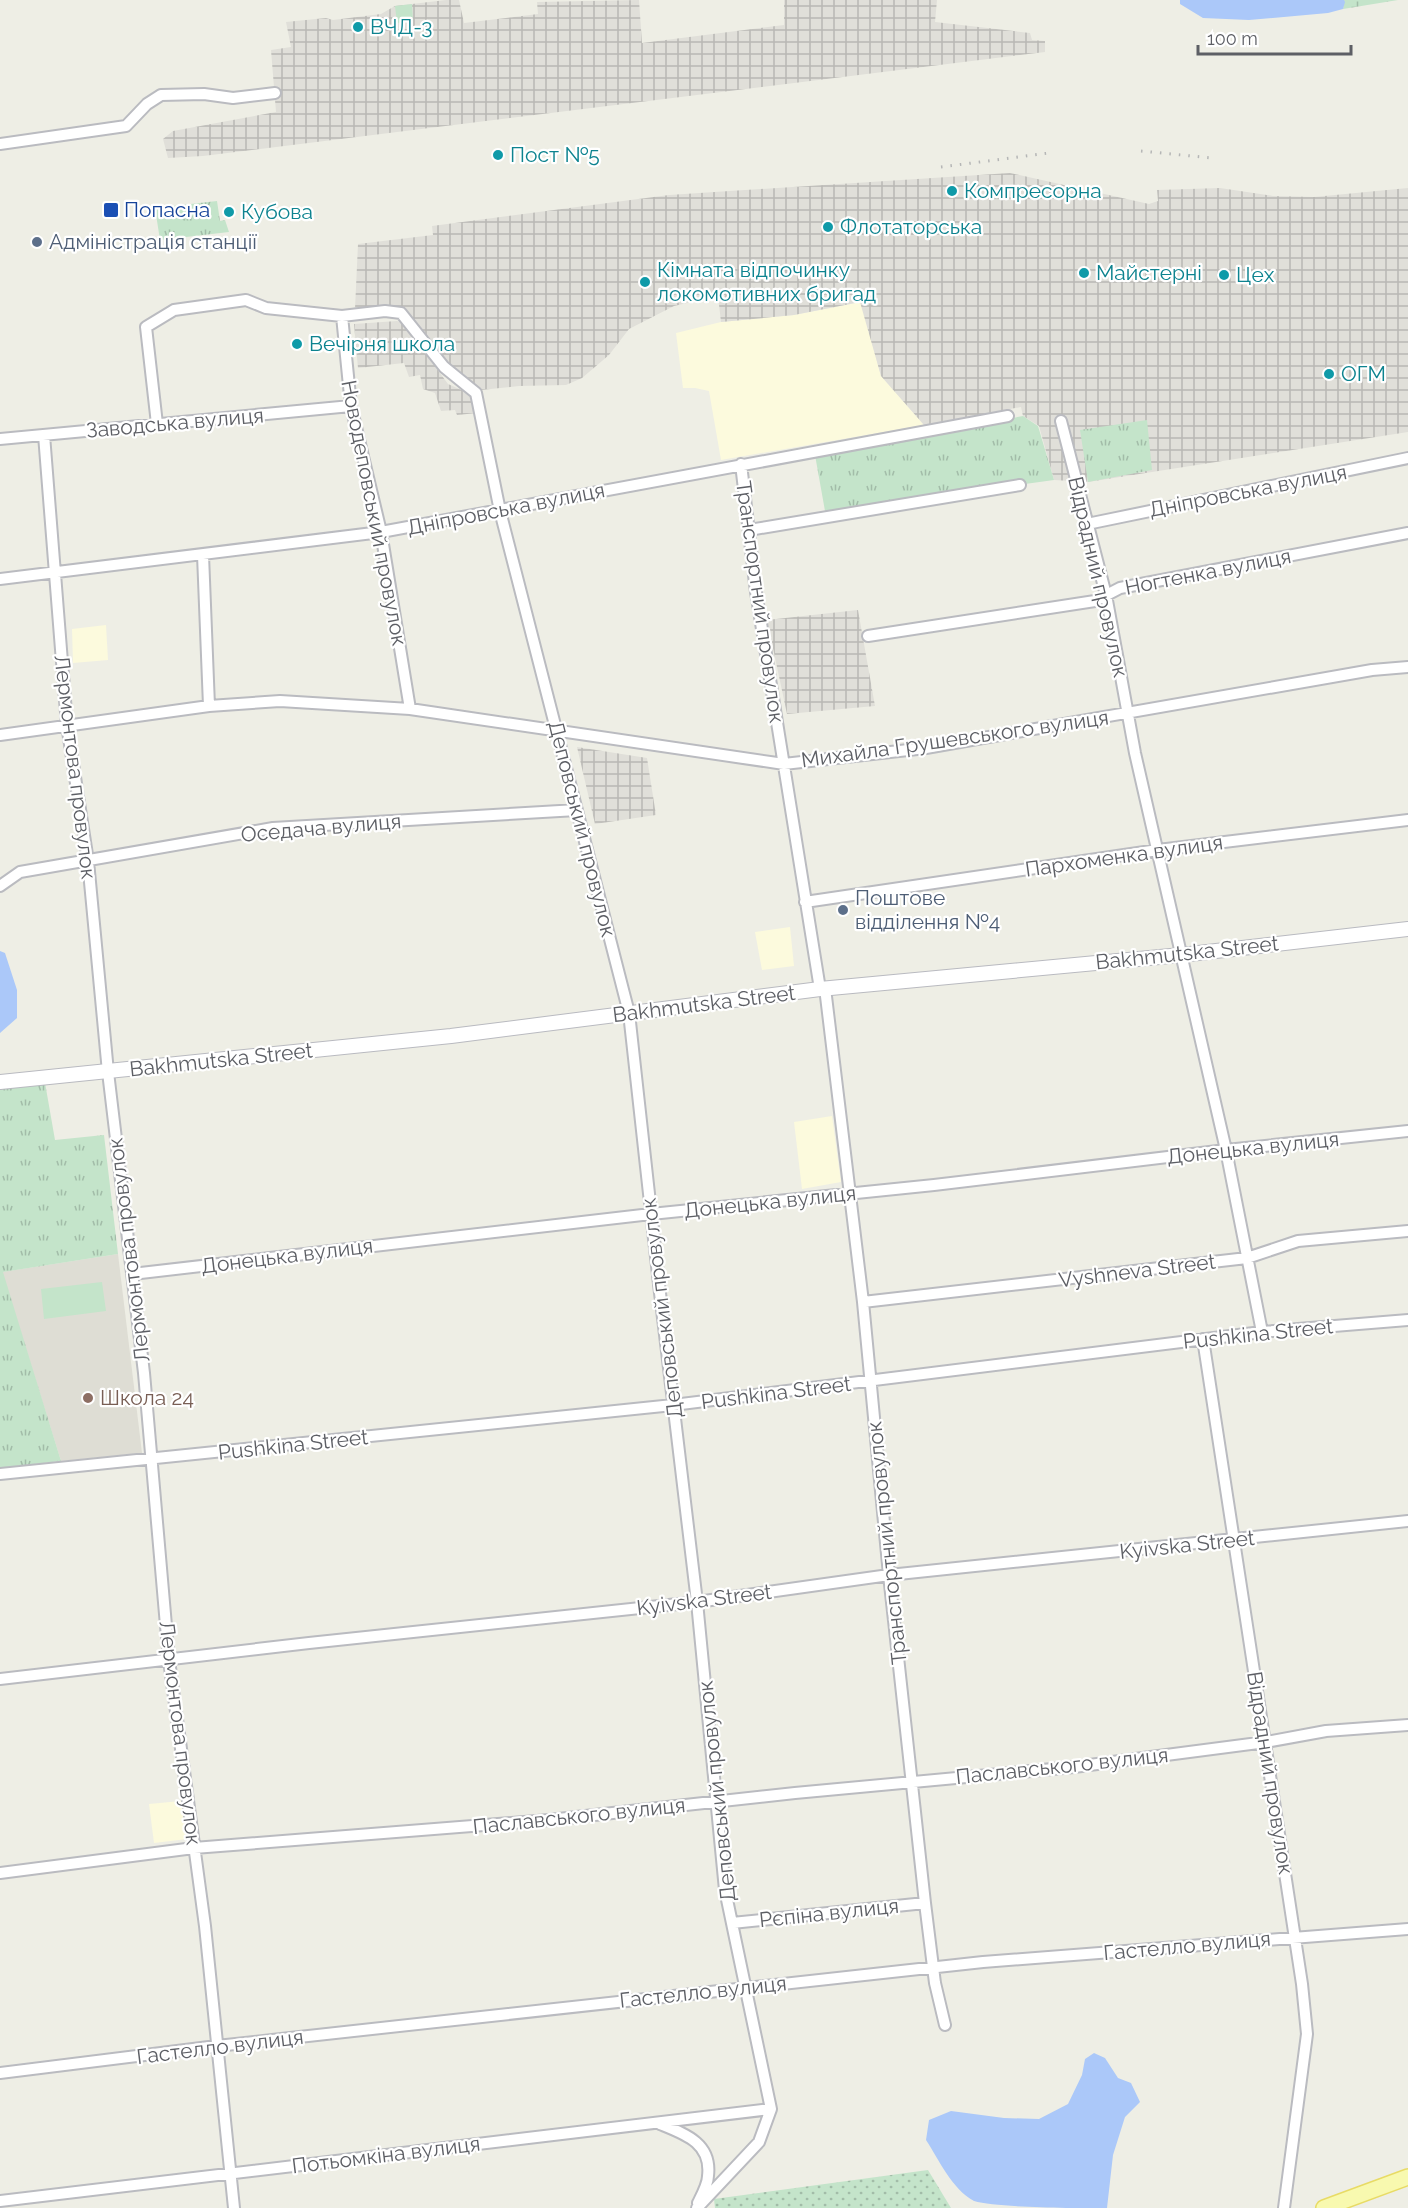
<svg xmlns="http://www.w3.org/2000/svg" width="1408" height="2208" font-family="Raleway,sans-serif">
<defs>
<pattern id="industrial-grid" width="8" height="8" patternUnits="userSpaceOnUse" patternTransform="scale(1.5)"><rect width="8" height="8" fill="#e0dfd9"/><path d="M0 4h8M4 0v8" fill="none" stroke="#b9b8b4"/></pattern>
<pattern id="wetland-marsh" width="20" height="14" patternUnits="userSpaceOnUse" patternTransform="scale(1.5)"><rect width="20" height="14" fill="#c4e4ca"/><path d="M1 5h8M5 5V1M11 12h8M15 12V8" fill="none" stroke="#a2bca8"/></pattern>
<pattern id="park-tufts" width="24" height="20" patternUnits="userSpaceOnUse" patternTransform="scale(1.5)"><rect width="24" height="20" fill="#c4e4ca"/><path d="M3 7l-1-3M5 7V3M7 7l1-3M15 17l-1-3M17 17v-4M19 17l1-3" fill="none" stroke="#a2bca8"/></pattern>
<pattern id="garden-dots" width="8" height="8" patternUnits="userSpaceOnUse" patternTransform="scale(1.5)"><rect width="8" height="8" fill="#c4e4ca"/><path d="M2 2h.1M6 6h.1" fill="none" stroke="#a2bca8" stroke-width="1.8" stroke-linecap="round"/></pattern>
</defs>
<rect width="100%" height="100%" fill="#eeeee5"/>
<path fill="#fcfadd" d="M861 302 881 376 924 425 721 460 709 391 695 388H683L676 333 721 322 794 315Z
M106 625 108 660 73 663 72 629Z
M790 927 794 966 762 970 755 932Z
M832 1116 841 1182 802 1189 794 1122Z
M181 1801 187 1839 154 1843 149 1804Z"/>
<path fill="url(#industrial-grid)" d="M446 0H459L464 23 538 14 537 2 639 0 642 43 784 25V0H937L935 22 1030 33 1032 40 1045 41V52L203 156 168 158 163 139 173 131 276 112 271 50 291 47 286 22 326 18 333 20 381 14 395 6Z
M1010 173 1149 204 1158 201 1157 190 1220 188 1273 196 1314 197 1408 188V432L1088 482 1054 480 1039 426 1023 416 1021 407 924 425 881 376 860 302 794 315 721 322 718 296 674 306 629 329 609 355 582 378 566 385 519 386 481 390 447 365 404 312 384 306 355 309 358 244 433 235 432 226 669 195Z
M397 321 401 322 410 331 412 342 417 343 419 349H425L437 369 448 384 475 396 477 413 457 415 455 410 441 411 435 393 423 389 420 375 409 377 404 363 358 368 354 324Z
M858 610 875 706 787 714 767 620Z
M577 747 647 758 656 815 595 824Z"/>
<path fill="#deddd4" d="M118 1254 142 1453 61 1461 2 1272Z"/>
<path fill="#c4e4ca" d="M412 4 413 21 397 23 395 6Z
M102 1282 106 1311 44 1319 41 1289Z"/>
<path fill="url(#wetland-marsh)" d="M1344 0H1398L1343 9Z"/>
<path fill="url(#park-tufts)" d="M217 201 220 221 225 220 229 232 160 240 155 208Z
M1023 416 1038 426 1054 480 825 511 815 455Z
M1147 420 1152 470 1088 482 1080 430Z
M44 1077 55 1140 104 1135 118 1254 3 1272 61 1461 0 1468V1083Z"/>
<path fill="url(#garden-dots)" d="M928 2170 951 2208H715L714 2199Z"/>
<path fill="#abc8f9" d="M1180 0H1344L1345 2 1343 9 1328 13 1249 20 1203 18 1180 4Z
M0 951 5 953 17 990V1018L0 1033Z
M1094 2053 1105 2058 1118 2078 1131 2083 1140 2102 1125 2117 1113 2155 1107 2208C1077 2208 998 2208 974 2201 952 2189 939 2160 926 2140L929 2120 951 2111 1004 2118 1039 2119 1068 2104 1082 2075 1085 2059Z"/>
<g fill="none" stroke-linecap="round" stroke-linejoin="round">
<g stroke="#babbc0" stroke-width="14">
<path id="street" d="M0 144 126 126 147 104 161 95 204 94 233 98 275 93
M342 316 351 406 381 532 410 709
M1061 421 1106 595 1135 753 1226 1150 1262 1332
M157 424 146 327 174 310 246 300 266 308 342 316 385 311 401 313 444 367 476 393 500 511 629 1013 660 1293 697 1602 725 1890 771 2109 759 2142 697 2208
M44 435 67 725 88 861 108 1072 144 1373 169 1660 205 1926 234 2208
M0 439 351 406
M741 464 756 592 820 989
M1087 524 1408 458
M749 530 1020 485
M203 555 209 706
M0 579 381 532 1008 416
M868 636 1095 601 1120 588 1408 533
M0 735 209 706 280 701 410 709 784 764 926 748 1372 670 1408 667
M0 886 20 872 273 828 577 810
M805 902 1158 850 1408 820
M825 988 863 1302 889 1575 925 1903 935 1983 945 2025
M132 1274 651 1214 934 1185 1226 1150 1408 1131
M863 1302 1247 1258 1298 1241 1408 1231
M1203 1339 1302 1984 1307 2034 1284 2208
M0 1474 673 1405 1262 1332 1408 1320
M0 1679 309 1643 697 1602 889 1575 1408 1521
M0 1873 194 1848 549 1820 795 1793 1074 1767 1266 1742 1326 1731 1408 1725
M732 1923 925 1903
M0 2073 217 2046 983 1962 1408 1929
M660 2124C685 2134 712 2143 708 2176 708 2184 702 2195 698 2203
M0 2201 771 2109"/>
</g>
<g stroke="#b9bac0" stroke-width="16">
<path id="secondary" d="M0 1082 451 1036 820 989 1181 955 1408 929"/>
</g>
<g stroke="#e8db65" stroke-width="18">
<path id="primary" d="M1324 2208 1408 2177"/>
</g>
<use href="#street" stroke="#fff" stroke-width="10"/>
<use href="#secondary" stroke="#fff" stroke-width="14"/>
<use href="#primary" stroke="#f8f9af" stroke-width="15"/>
<path stroke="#b5b6b6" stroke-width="3" stroke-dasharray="1.5 8" stroke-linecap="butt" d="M1141 151 1212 158
M941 167 1049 153"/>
</g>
<g fill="#0f9aa8" stroke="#fff" stroke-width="2">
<circle cx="358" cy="27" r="6"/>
<circle cx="498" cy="155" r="6"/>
<circle cx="952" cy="191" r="6"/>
<circle cx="229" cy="212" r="6"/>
<circle cx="828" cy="227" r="6"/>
<circle cx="1084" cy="273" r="6"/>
<circle cx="1224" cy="275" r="6"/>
<circle cx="645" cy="282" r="6"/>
<circle cx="297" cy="344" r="6"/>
<circle cx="1329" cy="374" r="6"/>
</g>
<rect fill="#1a4fb4" stroke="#fff" stroke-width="2" x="103" y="202" width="16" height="16" rx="3"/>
<g fill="#5c6f8a" stroke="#fff" stroke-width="2">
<circle cx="37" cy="242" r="6"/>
<circle cx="843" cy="910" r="6"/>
</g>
<circle fill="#8d6e63" stroke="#fff" stroke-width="2" cx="88" cy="1398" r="6"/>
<g text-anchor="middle" stroke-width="4.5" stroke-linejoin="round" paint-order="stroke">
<g font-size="21" fill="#0d838f" stroke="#fff" text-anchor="start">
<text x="370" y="34">ВЧД-3</text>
<text x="510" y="162">Пост №5</text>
<text x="964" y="198">Компресорна</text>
<text x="241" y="219">Кубова</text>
<text x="840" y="234">Флотаторська</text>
<text x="657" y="277">Кімната відпочинку<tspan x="657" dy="24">локомотивних бригад</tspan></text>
<text x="1096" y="280">Майстерні</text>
<text x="1236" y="282">Цех</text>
<text x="309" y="351">Вечірня школа</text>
<text x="1341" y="381">ОГМ</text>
</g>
<g font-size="21" fill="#164399" stroke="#fff" text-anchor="start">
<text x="124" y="217">Попасна</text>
</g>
<g font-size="21" fill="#4e5e75" stroke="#fff" text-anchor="start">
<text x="49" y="249">Адміністрація станції</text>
<text x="855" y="905">Поштове<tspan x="855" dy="24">відділення №4</tspan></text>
</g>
<g font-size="21" fill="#5d5f65" stroke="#fff">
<text transform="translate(175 423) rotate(-5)" y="7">Заводська вулиця</text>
<text transform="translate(1248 491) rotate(-11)" y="7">Дніпровська вулиця</text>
<text transform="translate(506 509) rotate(-11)" y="7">Дніпровська вулиця</text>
<text transform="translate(374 513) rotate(79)" y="7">Новодеповський провулок</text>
<text transform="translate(1208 572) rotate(-11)" y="7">Ногтенка вулиця</text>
<text transform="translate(1098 577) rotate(77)" y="7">Відрадний провулок</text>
<text transform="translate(760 602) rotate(82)" y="7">Транспортний провулок</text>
<text transform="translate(955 739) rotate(-8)" y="7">Михайла Грушевського вулиця</text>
<text transform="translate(75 767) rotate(83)" y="7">Лермонтова провулок</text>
<text transform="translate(321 828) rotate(-5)" y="7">Оседача вулиця</text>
<text transform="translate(582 829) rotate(76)" y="7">Деповський провулок</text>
<text transform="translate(1124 856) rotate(-8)" y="7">Пархоменка вулиця</text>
<text transform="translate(1187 953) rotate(-6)" y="7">Bakhmutska Street</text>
<text transform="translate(704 1004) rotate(-7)" y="7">Bakhmutska Street</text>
<text transform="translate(221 1060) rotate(-6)" y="7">Bakhmutska Street</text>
<text transform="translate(1253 1148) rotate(-6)" y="7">Донецька вулиця</text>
<text transform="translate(770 1202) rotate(-6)" y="7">Донецька вулиця</text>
<text transform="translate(129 1250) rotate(-97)" y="7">Лермонтова провулок</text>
<text transform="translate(287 1256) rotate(-7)" y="7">Донецька вулиця</text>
<text transform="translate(1137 1271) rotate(-7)" y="7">Vyshneva Street</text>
<text transform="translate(662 1308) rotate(-97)" y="7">Деповський провулок</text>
<text transform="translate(1258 1334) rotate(-6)" y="7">Pushkina Street</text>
<text transform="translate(776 1393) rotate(-7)" y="7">Pushkina Street</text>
<text transform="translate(293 1445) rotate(-6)" y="7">Pushkina Street</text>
<text transform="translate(887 1543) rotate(-96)" y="7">Транспортний провулок</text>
<text transform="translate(1187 1545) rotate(-6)" y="7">Kyivska Street</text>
<text transform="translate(704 1600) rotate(-7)" y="7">Kyivska Street</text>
<text transform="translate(180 1733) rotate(83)" y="7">Лермонтова провулок</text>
<text transform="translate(1062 1766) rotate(-6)" y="7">Паславського вулиця</text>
<text transform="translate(1270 1773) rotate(81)" y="7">Відрадний провулок</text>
<text transform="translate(717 1791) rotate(-96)" y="7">Деповський провулок</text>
<text transform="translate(579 1816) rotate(-6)" y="7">Паславського вулиця</text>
<text transform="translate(829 1913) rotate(-6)" y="7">Рєпіна вулиця</text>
<text transform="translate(1187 1946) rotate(-5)" y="7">Гастелло вулиця</text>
<text transform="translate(703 1992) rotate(-6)" y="7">Гастелло вулиця</text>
<text transform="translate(220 2047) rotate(-7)" y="7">Гастелло вулиця</text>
<text transform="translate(386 2155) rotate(-7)" y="7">Потьомкіна вулиця</text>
</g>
<g font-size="21" fill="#785e54" stroke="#fff" text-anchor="start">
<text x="100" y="1405">Школа 24</text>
</g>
</g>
<path d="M1198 45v9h153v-9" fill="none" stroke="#5d5f65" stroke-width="3"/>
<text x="1207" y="45" font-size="18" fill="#5d5f65" stroke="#ffffff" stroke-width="4.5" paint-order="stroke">100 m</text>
</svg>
